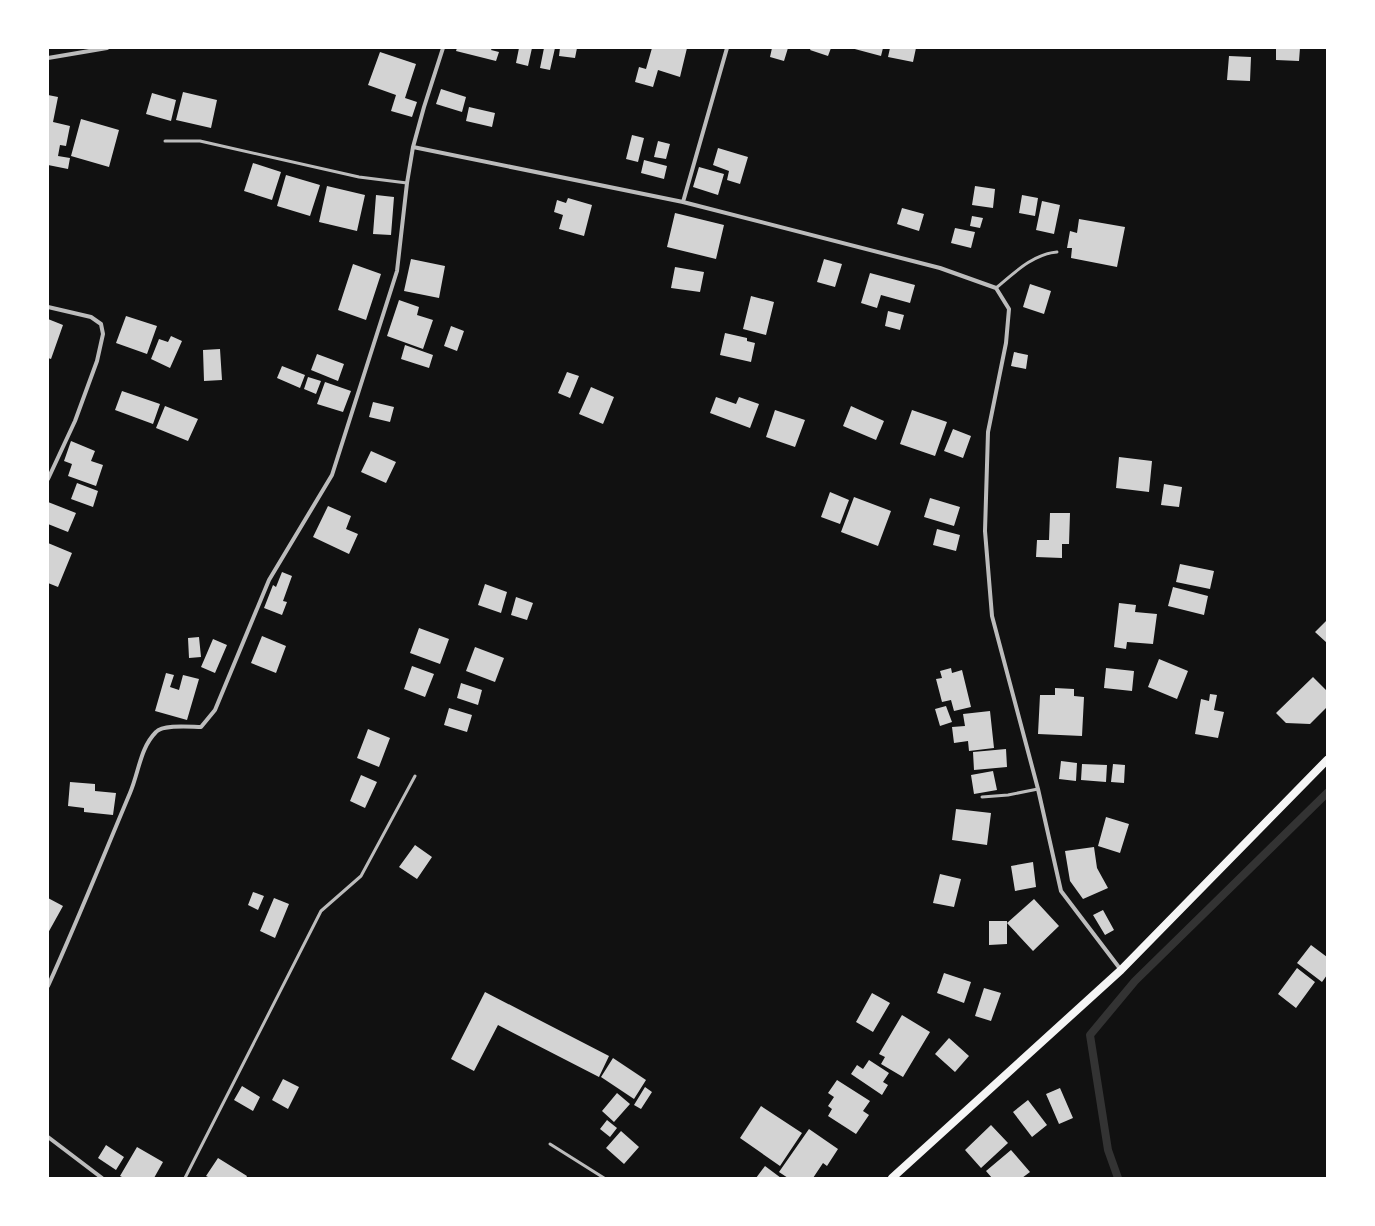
<svg xmlns="http://www.w3.org/2000/svg" width="1375" height="1226" font-family="Bitter,serif">
<rect width="100%" height="100%" fill="#111"/>
<g fill="none" stroke-linecap="round" stroke-linejoin="round">
<path stroke="#333" stroke-width="8" d="M1118 1178 1108 1150 1090 1035 1135 981 1327 793"/>
</g>
<path fill="#d3d3d3" d="M457 48H492L491 50 499 52 496 61 456 51Z
M519 48H532L528 66 516 63Z
M544 48H555L550 70 540 68Z
M560 48H577L575 58 559 56Z
M652 48H687L680 77 658 70 653 87 635 82 639 67 646 69Z
M772 48H788L784 61 770 57Z
M811 48H831L828 56 810 50Z
M851 48H883L881 56Z
M890 48H916L913 62 888 57Z
M1276 48H1300L1299 61 1276 60Z
M380 52 416 64 405 98 417 102 412 117 391 111 396 95 368 85Z
M1229 56 1251 57 1250 81 1227 80Z
M441 89 466 97 462 112 436 104Z
M183 92 217 100 211 128 176 120Z
M152 93 176 100 171 121 146 114Z
M48 95 58 97 53 122 70 126 66 146 60 145 58 156 70 158 68 169 48 165Z
M469 107 495 113 492 127 466 121Z
M81 119 119 130 109 167 71 156Z
M632 135 644 138 638 162 626 159Z
M658 141 670 144 666 159 654 157Z
M718 148 748 157 740 184 727 180 729 171 713 165Z
M644 160 667 166 664 179 641 173Z
M253 163 281 172 272 200 244 191Z
M699 167 724 174 718 195 693 187Z
M286 175 320 185 310 216 277 206Z
M327 186 365 195 357 231 319 222Z
M975 186 995 189 993 208 972 205Z
M376 195 394 197 391 235 373 234Z
M1022 195 1038 198 1035 216 1019 213Z
M568 198 592 205 584 236 559 229 563 215 554 212 557 200 566 203Z
M1042 201 1060 205 1054 234 1036 230Z
M902 208 924 214 919 231 897 224Z
M675 213 724 225 716 259 667 247Z
M972 216 983 218 980 228 970 226Z
M1079 219 1125 227 1117 267 1071 258 1072 248H1067L1070 231 1077 233Z
M955 228 975 232 971 248 951 243Z
M411 259 445 266 439 298 404 291Z
M824 259 842 264 835 287 817 282Z
M353 264 381 274 366 320 338 310Z
M675 267 704 272 700 292 671 288Z
M870 273 915 285 910 303 881 295 877 308 861 303Z
M1030 284 1051 291 1044 314 1023 307Z
M751 296 774 302 766 335 743 329Z
M399 300 419 307 417 315 433 320 423 349 387 336Z
M888 311 904 315 900 330 885 326Z
M126 316 157 326 147 354 116 343Z
M48 319 63 325 51 359 48 358Z
M451 326 464 331 457 351 444 346Z
M725 333 747 338V341L755 343 751 362 720 355Z
M171 336 182 341 170 368 151 359 159 339 168 342Z
M405 345 433 355 429 368 401 359Z
M220 349 222 380 204 381 203 350Z
M1014 352 1028 355 1026 369 1011 366Z
M317 354 344 364 338 381 311 370Z
M282 366 305 375 300 388 277 378Z
M567 372 579 376 570 398 558 393Z
M308 377 321 381 316 394 304 389Z
M325 382 351 391 343 412 317 404Z
M591 387 614 397 603 424 579 414Z
M122 391 160 404 153 424 115 410Z
M716 397 736 404 739 397 759 404 750 428 710 413Z
M373 402 394 407 390 422 369 417Z
M165 406 198 419 188 441 156 428Z
M851 406 884 421 876 440 843 426Z
M775 410 805 420 795 447 766 437Z
M912 410 947 422 935 456 900 444Z
M953 429 971 436 963 458 944 451Z
M71 441 95 451 91 461 103 465 96 486 68 476 72 464 64 461Z
M371 451 396 462 386 483 361 472Z
M1119 457 1152 461 1149 492 1116 488Z
M77 483 98 491 93 507 71 499Z
M1164 484 1182 487 1179 507 1161 505Z
M830 492 849 500 840 524 821 517Z
M854 497 891 511 878 546 841 532Z
M930 498 960 507 954 526 924 517Z
M48 502 76 513 68 532 48 524Z
M328 506 351 516 346 529 358 534 349 554 313 537Z
M1050 513H1070L1069 544H1062V558L1036 557 1037 540H1049Z
M937 529 960 535 956 551 933 545Z
M48 543 72 553 58 587 48 583Z
M1180 564 1214 571 1210 589 1176 582Z
M282 572 292 576 283 601 287 602 282 615 264 608 273 585 276 587Z
M485 584 507 592 501 613 478 605Z
M1173 587 1208 596 1204 615 1168 606Z
M516 597 533 603 527 620 511 615Z
M1119 603 1136 605 1135 612 1157 614 1153 644 1127 642 1126 649 1114 647Z
M1327 620V643L1315 632Z
M419 628 449 639 440 664 410 653Z
M262 636 286 646 276 673 251 663Z
M199 637 201 657 189 658 188 638Z
M213 639 227 645 215 673 201 667Z
M475 647 504 658 495 682 466 671Z
M1159 659 1188 671 1177 699 1148 687Z
M412 666 434 674 425 697 404 689Z
M951 668 952 673 962 670 971 707 954 711 951 700 942 702 936 679 942 678 940 671Z
M1106 668 1134 671 1132 691 1104 688Z
M166 673 174 675 170 687 179 690 183 675 199 679 187 720 155 711Z
M1313 677 1327 691V707L1310 724 1286 723 1276 713Z
M461 683 482 690 478 705 457 698Z
M1055 688 1074 689V696L1084 697 1082 736 1038 734 1040 695H1055Z
M1210 694 1217 695 1214 710 1224 712 1218 738 1195 734 1201 699 1209 701Z
M946 706 952 722 940 726 935 709Z
M449 708 472 715 467 732 444 725Z
M990 711 994 748 969 751 968 741 954 743 952 727 965 726 963 714Z
M368 729 390 738 379 767 357 758Z
M1006 749 1007 767 974 770 973 752Z
M1061 761 1077 763 1076 781 1059 779Z
M1082 764 1107 765 1106 782 1081 780Z
M1113 764 1125 765 1124 783 1111 782Z
M993 771 997 790 974 794 971 775Z
M361 775 377 782 365 808 350 801Z
M70 782 95 784V791L116 793 113 815 84 812V808L68 806Z
M956 809 991 813 987 845 952 840Z
M1106 817 1129 824 1120 853 1098 846Z
M415 845 432 857 417 879 399 867Z
M1094 847 1097 868 1108 888 1083 899 1070 881 1065 851Z
M1033 862 1036 887 1015 891 1011 866Z
M940 874 961 879 954 907 933 903Z
M253 892 264 896 258 910 248 905Z
M48 898 63 906 48 933Z
M274 898 289 904 275 938 260 931Z
M1034 899 1059 926 1033 951 1007 923Z
M1103 910 1114 930 1105 935 1093 915Z
M989 921H1007V944L989 945Z
M1311 945 1327 957V975L1322 982 1297 963Z
M1297 968 1315 982 1296 1008 1278 994Z
M944 973 971 982 964 1003 937 993Z
M984 988 1001 993 991 1021 975 1016Z
M485 992 609 1056 599 1077 498 1025 474 1071 451 1059Z
M872 993 890 1003 873 1032 856 1022Z
M902 1015 930 1032 903 1077 881 1064 885 1057 879 1054Z
M949 1038 969 1056 955 1072 935 1054Z
M613 1058 646 1080 634 1099 601 1077Z
M869 1060 889 1073 883 1082 888 1085 882 1095 851 1074 857 1065 863 1069Z
M283 1079 299 1087 288 1109 272 1100Z
M837 1080 870 1101 863 1111 869 1115 856 1134 828 1116 832 1109 828 1106 834 1097 828 1093Z
M242 1086 260 1097 253 1111 234 1100Z
M645 1087 652 1092 641 1109 634 1105Z
M1060 1088 1073 1118 1059 1124 1046 1094Z
M617 1093 630 1104 614 1122 602 1111Z
M1028 1100 1047 1125 1032 1137 1013 1112Z
M761 1106 802 1133 780 1166 740 1138Z
M607 1120 617 1128 610 1137 600 1129Z
M991 1125 1008 1143 981 1168 965 1150Z
M809 1129 838 1149 827 1166 823 1163 813 1178H788L779 1172Z
M621 1131 639 1147 624 1164 606 1148Z
M106 1145 124 1157 116 1170 98 1158Z
M137 1147 163 1162 154 1178H124L120 1176Z
M1011 1150 1030 1172 1022 1178H992L986 1171Z
M218 1158 247 1176 246 1178H210L206 1176Z
M765 1166 781 1178H756Z"/>
<g fill="none" stroke-linecap="round" stroke-linejoin="round">
<path stroke="#bcbcbc" stroke-width="3" d="M165 141H200L359 177 407 183
M996 288C1014 273 1033 254 1057 252
M982 797 1008 795 1038 789
M550 1144 604 1178
M185 1178 321 911 361 876 415 776"/>
<path stroke="#bcbcbc" stroke-width="4" d="M48 58 107 48
M413 147 683 202 940 268 996 288 1009 309 1006 343 988 432 985 531 992 616 1038 789 1061 891 1121 970
M683 202 727 48
M48 307 91 317 101 324 103 334 97 361 75 421 48 479
M48 986C77 922 103 857 130 793 139 772 140 748 156 732 163 724 191 727 201 727L215 710 269 580 332 475 397 271 407 183 413 147 424 107 443 48
M48 1137 102 1178"/>
<path stroke="#f5f5f5" stroke-width="8" d="M892 1178 1121 970 1327 760"/>
</g>
<rect width="1375" height="1226" fill="none" stroke="#ffffff" stroke-width="98"/>
</svg>
